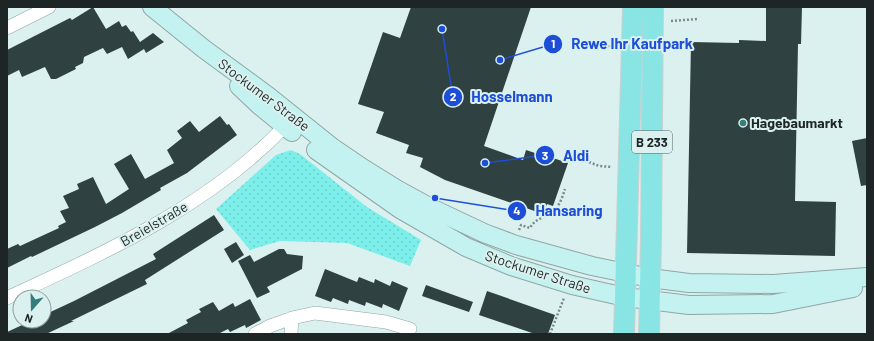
<svg xmlns="http://www.w3.org/2000/svg" width="874" height="341" font-family="Barlow,sans-serif">
<defs>
<pattern id="grass-dots" width="8" height="8" patternUnits="userSpaceOnUse"><rect width="8" height="8" fill="#7defeb"/><path d="M2 2h.1M6 6h.1" fill="none" stroke="#6ccdc9" stroke-width="1.8" stroke-linecap="round"/></pattern>
</defs>
<rect width="100%" height="100%" fill="#dbf1f0"/>
<path fill="url(#grass-dots)" d="M291 150 300 154 367 207 421 240 410 266 347 243 280 241 250 250 216 209 276 155Z"/>
<path fill="#2f4140" d="M93 7 106 29 119 21 122 27 126 25 131 32 133 31 140 42 153 33 164 42 146 53 144 49 128 59 122 47 107 54 103 48 84 57 83 63 75 67 76 69 56 79H51L45 67 22 77 19 70 7 76V50L70 18 72 20Z
M411 7H531L484 146 523 160 526 150 550 158V157L568 163 553 206 547 204 543 214 445 180 420 167 423 158 406 153 409 145 376 133 384 112 358 104 383 32 400 38Z
M766 7H802L801 44H798L795 201 836 202 835 256 687 253 691 42 739 43V40L766 41Z
M220 116 227 125 229 124 237 135 187 173 160 188 161 190 122 213 95 227 32 257 31 256 7 268V249L18 244 20 246 59 228 58 226 66 222 60 211 69 208 63 196 79 189 77 184 93 177 106 204 129 189 114 164 131 154 145 179 174 163 167 150 182 138 177 131 190 121 199 132Z
M867 138V185L861 186 852 141Z
M214 215 224 230 145 280 147 284 71 321H74L46 334H7V332L31 321H44V315L74 301 156 259 153 254Z
M236 242 244 255 232 263 224 249Z
M279 249H284L287 254 303 256 302 269 267 287 270 292 257 298 238 261 250 255 254 262Z
M325 269 357 282 359 277 374 283 375 279 390 286 392 281 408 288 399 311 383 304 382 308 366 302 365 306 349 300 348 304 333 298 331 302 315 296Z
M426 285 473 302 469 312 422 296Z
M487 291 555 315 548 334H535L479 315Z
M250 299 261 320 246 328 245 325 230 332 228 329 218 334H167L188 323 186 320 201 312 199 309 213 302 219 311 233 303 235 307Z"/>
<g fill="none" stroke-linecap="round" stroke-linejoin="round">
<g stroke="#91a6a5" stroke-width="14">
<path id="street" d="M7 28 49 7
M7 298C106 252 209 206 285 126
M255 334 270 326 292 318
M291 334 292 318 315 313 386 322 410 329"/>
</g>
<g stroke="#91a6a5" stroke-width="20">
<path id="secondary" d="M152 7 204 49 268 96 333 148 364 169 398 190 431 208 484 233 516 245 592 266 650 278 689 283 773 284 867 277
M239 86 259 105 292 132
M316 150 400 209 466 247 511 266 572 285 625 297 689 305 773 304 853 288"/>
</g>
<g stroke="#cecfcf" stroke-width="22">
<path id="primary" d="M624 334 633 7
M649 334 651 239 653 7"/>
</g>
<path stroke="#7c8b8a" stroke-width="2.5" stroke-dasharray="2 2" stroke-linecap="butt" d="M671 21 698 19
M596 46H615
M589 162 599 166 612 167
M519 230 521 225 530 228C536 216 550 218 557 207 561 202 563 195 565 189
M550 334 564 298"/>
<use href="#street" stroke="#fff" stroke-width="13"/>
<use href="#secondary" stroke="#c3f2f1" stroke-width="18"/>
<use href="#primary" stroke="#88e5e3" stroke-width="20"/>
</g>
<circle fill="#357d7b" stroke="#dbf1f0" stroke-width="1.5" cx="743" cy="123" r="4"/>
<g text-anchor="middle" stroke-width="4" stroke-linejoin="round" paint-order="stroke">
<rect fill="#dbf1f0" stroke="#576362" stroke-width="1" x="632" y="131" width="40" height="22" rx="3"/>
<g font-size="13" font-weight="bold" fill="#1e2625">
<text x="652" y="147">B 233</text>
</g>
<g font-size="14" fill="#1e2625" stroke="#dbf1f0">
<text transform="translate(264 95) rotate(37)" y="5">Stockumer Straße</text>
<text transform="translate(154 224) rotate(-30)" y="5">Breielstraße</text>
<text transform="translate(538 272) rotate(18)" y="5">Stockumer Straße</text>
</g>
<g font-size="14" font-weight="bold" fill="#1e2625" stroke="#dbf1f0" text-anchor="start">
<text x="751" y="128">Hagebaumarkt</text>
</g>
</g>
<path fill="none" stroke="#1d4ed8" stroke-width="1.5" d="M500 60L553 44M442 29L453 97M485 163L545 155M435 198L517 211"/>
<g fill="#1d4ed8" stroke="#dbf1f0" stroke-width="1.5">
<circle cx="500" cy="60" r="4"/>
<circle cx="442" cy="29" r="4"/>
<circle cx="485" cy="163" r="4"/>
<circle cx="435" cy="198" r="4"/>
<circle cx="553" cy="44" r="10"/>
<circle cx="453" cy="97" r="10"/>
<circle cx="545" cy="155" r="10"/>
<circle cx="517" cy="211" r="10"/>
</g>
<g font-size="12" text-anchor="middle" font-weight="bold" fill="#fff">
<text x="553" y="48">1</text>
<text x="453" y="101">2</text>
<text x="545" y="160">3</text>
<text x="517" y="215">4</text>
</g>
<g font-size="15" text-anchor="middle" font-weight="bold" fill="#1d4ed8" stroke="#dbf1f0" stroke-width="4" stroke-linejoin="round" paint-order="stroke">
<text x="632" y="49">Rewe Ihr Kaufpark</text>
<text x="512" y="102">Hosselmann</text>
<text x="576" y="161">Aldi</text>
<text x="569" y="216">Hansaring</text>
</g>
<rect width="874" height="341" fill="none" stroke="#1e2625" stroke-width="16"/>
<g transform="translate(32 309) rotate(200)"><circle r="19" fill="#dbf1f0" stroke="#8fa09f"/>
<path d="M0-3L7 15L0 10L-7 15Z" fill="#357d7b"/>
<text y="-6" font-size="11" font-weight="bold" text-anchor="middle" fill="#1e2625">N</text>
</g>
</svg>
